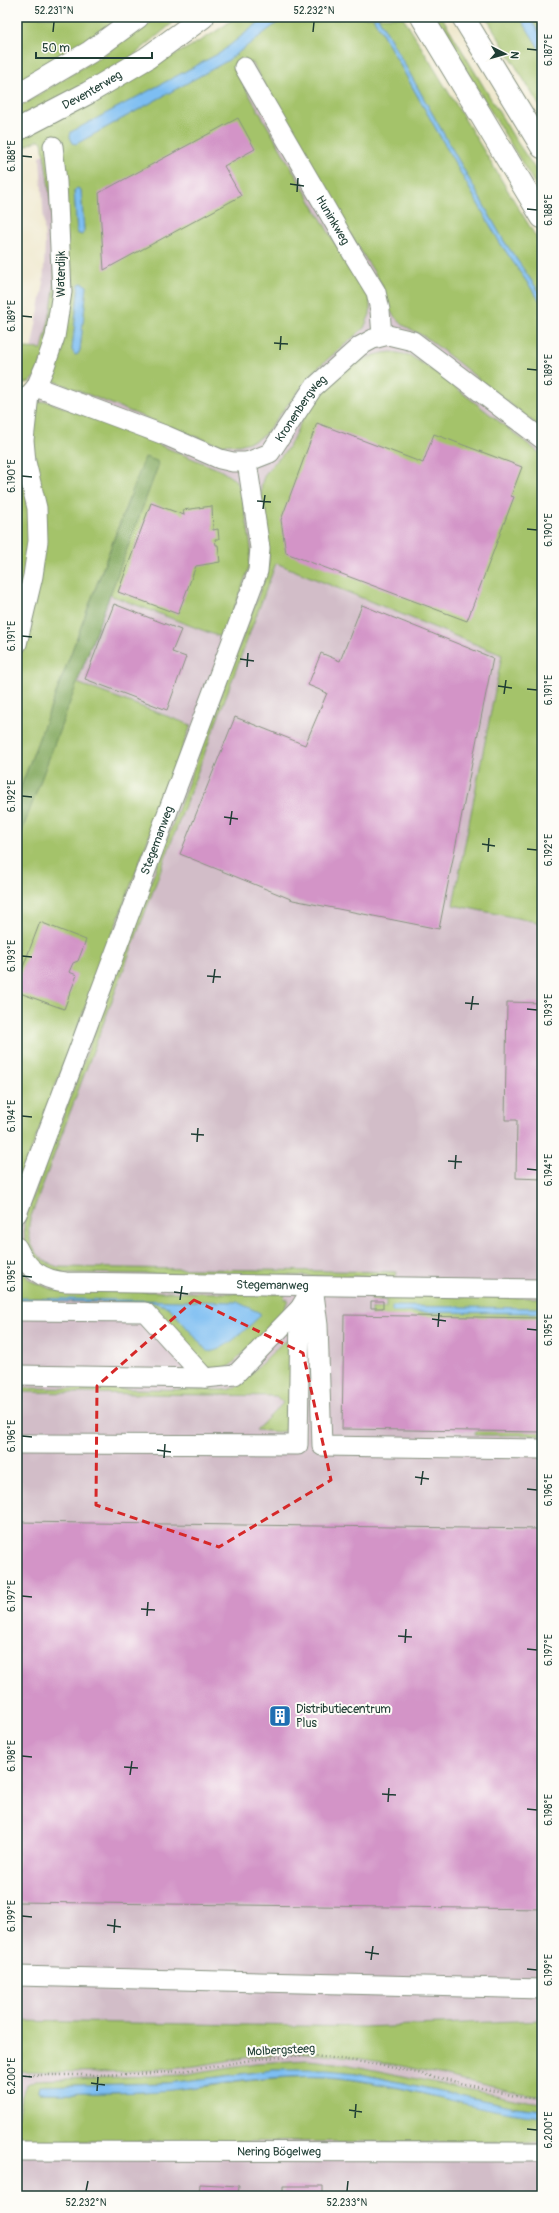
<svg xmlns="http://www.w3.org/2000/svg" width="559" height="2213" font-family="Pangolin,sans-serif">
<rect width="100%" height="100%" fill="#fdfcf7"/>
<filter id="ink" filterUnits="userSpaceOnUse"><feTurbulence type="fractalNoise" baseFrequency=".025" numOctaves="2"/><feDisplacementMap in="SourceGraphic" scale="8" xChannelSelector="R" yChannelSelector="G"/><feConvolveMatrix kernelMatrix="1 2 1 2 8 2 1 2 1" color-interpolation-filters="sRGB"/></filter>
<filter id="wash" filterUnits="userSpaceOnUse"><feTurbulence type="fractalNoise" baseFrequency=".012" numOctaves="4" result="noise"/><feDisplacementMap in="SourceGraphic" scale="16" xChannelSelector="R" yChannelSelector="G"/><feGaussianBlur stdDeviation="0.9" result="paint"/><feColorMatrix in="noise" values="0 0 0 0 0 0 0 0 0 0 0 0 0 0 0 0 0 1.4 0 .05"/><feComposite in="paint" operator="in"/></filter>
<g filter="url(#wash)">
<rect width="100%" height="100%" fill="#efe8cd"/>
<path fill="#d2bdc8" d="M252 36 419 305 542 401V2196H17V809L38 410 28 366 43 288 45 244 40 156Z"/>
<path fill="#a4c36b" stroke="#628050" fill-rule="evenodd" d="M25 17H123L17 88V22Z
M152 17H180L122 65 17 122V108L103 55Z
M236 17H266L220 53 71 132 70 137 73 143 76 144 227 61 285 17H373L500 243 542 304V429L427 338 403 325 394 316 389 309 381 283 327 197 252 62 236 72 332 238 367 292 370 299V314L364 328 315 370 264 435 256 440 239 445 217 444 174 429 47 378 62 323 67 281 56 143 49 146C60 209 69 307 41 364 38 370 36 378 30 382L17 384V356L25 348 42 349C47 329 52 309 54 288 57 240 50 190 42 142L39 140 17 150V137C60 119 100 94 141 72 173 55 207 40 236 17ZM77 188 81 190 84 230 81 235 77 233 74 191ZM82 283 87 286 80 350 78 354 76 355 72 350 79 284Z
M378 17H403L542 247V296L504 241Z
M434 17H442L515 139 542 179V196Z
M486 17H520L542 53V110Z
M529 17H542V37Z
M392 352 409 355 437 373 542 455V923L453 905 502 655 276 563 30 1219C25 1242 36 1260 58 1267L397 1272 396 1277 66 1273C37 1270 20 1247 25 1218L267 573C274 541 257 511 262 483 265 468 279 461 287 449 293 441 296 431 301 422 320 391 353 354 392 352Z
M46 401 104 422 220 470 235 480 242 492 251 548 249 568 223 638 110 595 158 466 129 498 17 797V660L33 592 28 453 37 403Z
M17 440 35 524 17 631Z
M77 683 191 725 17 1188V844Z
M17 1267 31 1281 54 1290 285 1294 284 1299H288L283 1314 231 1365 223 1371 206 1367 141 1303 17 1301Z
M371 1295 542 1298V1319L371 1316V1308H386V1300H371Z
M288 1341 292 1342V1425L284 1431 278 1432 256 1430 283 1403 276 1396 17 1392V1388L228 1390 240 1385 283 1342Z
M476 1431 542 1432V1435H475Z
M542 2020V2096L520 2093C452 2078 379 2057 309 2053 266 2051 223 2063 180 2068 126 2073 71 2072 17 2071V2021L363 2027Z
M308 2060 345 2064 519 2100 542 2103V2110L515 2107 356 2073 273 2070 169 2083 39 2086 38 2091 39 2093C83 2093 126 2094 169 2090 223 2086 274 2074 328 2077 401 2083 470 2110 542 2117V2142L31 2141 21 2137 17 2129V2121L21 2097 26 2085 35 2080 180 2075 256 2063Z"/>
<path fill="#83a95f" stroke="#51734a" d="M145 457 157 461 158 466 17 844V797Z"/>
<path fill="#7dbef2" stroke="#4e7e93" d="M266 17H285L227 61 76 144 73 143 70 137 71 132 220 53Z
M373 17H378L504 241 542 296V304L500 243Z
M520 17H529L542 37V53Z
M77 188 81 190 84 230 82 235 77 233 74 191Z
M82 283 87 286 80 350 78 354 75 355 72 350 79 284Z
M17 1298 237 1302 260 1313V1316C249 1326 221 1355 207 1351L169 1307 152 1302 17 1301Z
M392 1306 542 1308V1313L392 1312Z
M273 2070H328L356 2073 515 2107 542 2110V2117C470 2111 401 2082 328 2077 275 2074 224 2084 172 2090 128 2094 83 2093 39 2093L38 2091 39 2086 169 2083Z"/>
<g id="blocks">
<path fill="#d394c7" d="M238 118 255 149 224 166 241 196 104 270 99 193Z
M317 423 423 463 434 434 522 467 511 496 514 497 467 621 286 553 281 520Z
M151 503 184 515 183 510 212 506 213 530 218 529 219 539H215L216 545H218L220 562 196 566 178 614 118 592Z
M114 604 181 630 172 652 186 657 167 710 85 679Z
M362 605 493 658 439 929 293 900 180 854 235 717 305 745 327 693 308 685 321 653 340 661Z
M40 922 86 940 78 961 73 963 69 972 77 975 64 1009 17 992V983Z
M507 1002 542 1003V1179L516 1178 517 1120H505Z
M371 1301H383V1308H371Z
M344 1315 542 1318V1432L342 1429Z
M17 1522 542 1529V1909L17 1902Z
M200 2184 239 2186 238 2196H199Z
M283 2186H323V2196H283Z"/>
</g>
</g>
<g filter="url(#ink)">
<use href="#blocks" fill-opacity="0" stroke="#879280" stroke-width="1"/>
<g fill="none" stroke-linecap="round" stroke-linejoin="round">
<g stroke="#879280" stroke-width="21">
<g id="minor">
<path id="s1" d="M244 67 349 248 376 292 380 310 382 336"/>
<path id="s2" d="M36 387 167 436 220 459 233 462H247L270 453 313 388 360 346 373 339 388 335 413 341 542 439"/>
<path d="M17 644 33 576 38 541 37 508 26 462 24 440 29 395 36 387 45 366 55 337 62 292 57 182 53 146"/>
<path id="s3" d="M17 1214 258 571 260 548 247 462"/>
<path id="s4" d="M17 1247C27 1269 42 1280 66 1282L542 1289"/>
<path d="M17 1311 145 1312 205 1378"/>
<path d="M17 1375 205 1378 235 1375 300 1308 313 1286 318 1325 322 1446 542 1449"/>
<path d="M17 1444 298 1445 300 1308"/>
<path d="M17 1976 542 1989"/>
<path id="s5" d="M17 2151 542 2152"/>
</g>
</g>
<g stroke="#879280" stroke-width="24">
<g id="major">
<path d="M17 95 90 52 138 17"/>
<path id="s6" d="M17 130 88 93 147 58 203 17"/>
</g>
</g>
<g stroke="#879280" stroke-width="24">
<path id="highway" d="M422 17 542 217
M463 17 542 147"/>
</g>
<path stroke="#879280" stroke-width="2.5" stroke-dasharray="1 3" stroke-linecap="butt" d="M17 2075C71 2075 126 2076 180 2071 223 2067 265 2054 309 2056 377 2060 453 2082 520 2097L542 2099"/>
<use href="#minor" stroke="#fff" stroke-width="19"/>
<use href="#major" stroke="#fff" stroke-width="22"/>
<use href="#highway" stroke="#fff" stroke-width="22"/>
</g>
</g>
<path fill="none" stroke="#d62828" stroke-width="3" stroke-dasharray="8 5" stroke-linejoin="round" d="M194 1300 303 1353 331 1480 219 1547 96 1505 97 1386Z"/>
<path fill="none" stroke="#1f3d34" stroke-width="1.5" d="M53 32 54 22M313 32 314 22M527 49 537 50M22 156 32 157M290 184 304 186M297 192 298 178M527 209 537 210M22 316 32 317M274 343 288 344M280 350 281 336M527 369 537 370M22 476 32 477M257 501 271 502M263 509 265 495M527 529 537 530M22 636 32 637M240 659 254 661M247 667 248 653M498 686 512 688M527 689 537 690M504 694 506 680M22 796 32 797M224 817 238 819M230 825 232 811M482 844 495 846M527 849 537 850M488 852 489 838M22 956 32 957M207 976 221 977M213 983 215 969M465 1003 479 1004M527 1009 537 1010M471 1010 473 996M22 1116 32 1117M191 1134 204 1135M197 1142 198 1128M448 1161 462 1162M455 1169 456 1155M527 1169 537 1170M22 1276 32 1277M174 1292 188 1294M180 1300 182 1286M432 1319 446 1321M438 1327 439 1313M527 1329 537 1330M22 1436 32 1437M157 1450 171 1452M164 1458 165 1444M415 1477 429 1479M421 1485 423 1471M527 1489 537 1490M22 1596 32 1597M141 1609 155 1610M147 1616 148 1602M398 1636 412 1637M405 1643 406 1629M527 1649 537 1650M22 1756 32 1757M124 1767 138 1768M130 1775 132 1761M382 1794 396 1795M388 1802 389 1788M527 1809 537 1810M22 1916 32 1917M107 1925 121 1927M114 1933 115 1919M365 1952 379 1954M371 1960 373 1946M527 1969 537 1970M22 2076 32 2077M91 2083 105 2085M97 2091 98 2077M349 2110 362 2112M355 2118 356 2104M527 2129 537 2130M86 2191 88 2181M347 2191 348 2181"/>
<defs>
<g id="building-square" transform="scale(1.15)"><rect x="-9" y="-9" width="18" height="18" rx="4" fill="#1f6fb2" stroke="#fdfcf7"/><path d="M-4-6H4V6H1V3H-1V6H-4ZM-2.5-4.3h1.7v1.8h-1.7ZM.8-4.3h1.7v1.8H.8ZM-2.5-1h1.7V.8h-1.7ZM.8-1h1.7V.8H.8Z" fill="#fff"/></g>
</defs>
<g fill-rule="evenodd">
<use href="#building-square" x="280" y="1716"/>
</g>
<g text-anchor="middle" stroke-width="4" stroke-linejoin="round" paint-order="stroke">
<g font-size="12" fill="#1f3d34" stroke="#fdfcf7">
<text dy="4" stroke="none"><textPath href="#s6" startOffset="85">Deventerweg</textPath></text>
<text dy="4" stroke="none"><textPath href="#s1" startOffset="177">Huninkweg</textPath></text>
<text transform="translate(61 274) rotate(-90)" y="4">Waterdijk</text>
<text dy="4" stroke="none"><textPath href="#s2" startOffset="304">Kronenbergweg</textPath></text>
<text dy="4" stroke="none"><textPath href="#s3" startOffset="399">Stegemanweg</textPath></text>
<text dy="4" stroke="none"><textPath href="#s4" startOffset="270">Stegemanweg</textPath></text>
<text transform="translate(281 2050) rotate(-3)" y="4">Molbergsteeg</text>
<text dy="4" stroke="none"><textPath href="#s5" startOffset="262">Nering Bögelweg</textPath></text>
</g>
<g font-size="12" fill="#1f3d34" stroke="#fdfcf7" text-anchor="start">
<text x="296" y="1713">Distributiecentrum<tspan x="296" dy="14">Plus</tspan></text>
</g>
</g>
<rect width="559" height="2213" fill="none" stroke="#fdfcf7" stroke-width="44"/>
<g transform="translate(505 54) rotate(96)" stroke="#fdfcf7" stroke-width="3" paint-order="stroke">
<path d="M0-3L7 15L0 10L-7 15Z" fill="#1f3d34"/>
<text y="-6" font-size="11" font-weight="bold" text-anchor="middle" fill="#1f3d34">N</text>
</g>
<path d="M36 52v6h116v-6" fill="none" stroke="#1f3d34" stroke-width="2"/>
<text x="42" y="52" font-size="12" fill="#1f3d34" stroke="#fdfcf7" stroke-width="3" paint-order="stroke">50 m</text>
<rect x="22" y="22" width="515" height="2169" fill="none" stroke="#1f3d34" stroke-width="1.5"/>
<g font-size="10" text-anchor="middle" fill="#1f3d34">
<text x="54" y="14">52.231°N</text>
<text x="314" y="14">52.232°N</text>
<text transform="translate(548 50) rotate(-90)" y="4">6.187°E</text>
<text transform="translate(11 156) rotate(-90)" y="4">6.188°E</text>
<text transform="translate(548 210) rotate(-90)" y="4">6.188°E</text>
<text transform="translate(11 316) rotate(-90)" y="4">6.189°E</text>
<text transform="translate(548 370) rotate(-90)" y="4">6.189°E</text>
<text transform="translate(11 476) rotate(-90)" y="4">6.190°E</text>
<text transform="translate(548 530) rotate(-90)" y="4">6.190°E</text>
<text transform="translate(11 636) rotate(-90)" y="4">6.191°E</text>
<text transform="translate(548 690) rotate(-90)" y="4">6.191°E</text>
<text transform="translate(11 796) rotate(-90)" y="4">6.192°E</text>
<text transform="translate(548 850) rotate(-90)" y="4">6.192°E</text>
<text transform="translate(11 956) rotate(-90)" y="4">6.193°E</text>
<text transform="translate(548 1010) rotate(-90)" y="4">6.193°E</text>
<text transform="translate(11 1116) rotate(-90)" y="4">6.194°E</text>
<text transform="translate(548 1170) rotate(-90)" y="4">6.194°E</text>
<text transform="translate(11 1276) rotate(-90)" y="4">6.195°E</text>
<text transform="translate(548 1330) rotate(-90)" y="4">6.195°E</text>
<text transform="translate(11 1436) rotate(-90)" y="4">6.196°E</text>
<text transform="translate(548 1490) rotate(-90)" y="4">6.196°E</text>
<text transform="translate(11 1596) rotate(-90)" y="4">6.197°E</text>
<text transform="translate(548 1650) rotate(-90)" y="4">6.197°E</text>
<text transform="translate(11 1756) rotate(-90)" y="4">6.198°E</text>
<text transform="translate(548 1810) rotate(-90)" y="4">6.198°E</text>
<text transform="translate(11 1916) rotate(-90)" y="4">6.199°E</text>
<text transform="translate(548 1970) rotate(-90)" y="4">6.199°E</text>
<text transform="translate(11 2076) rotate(-90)" y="4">6.200°E</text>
<text transform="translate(548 2130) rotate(-90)" y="4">6.200°E</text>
<text x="86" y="2206">52.232°N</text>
<text x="347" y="2206">52.233°N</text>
</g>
</svg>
